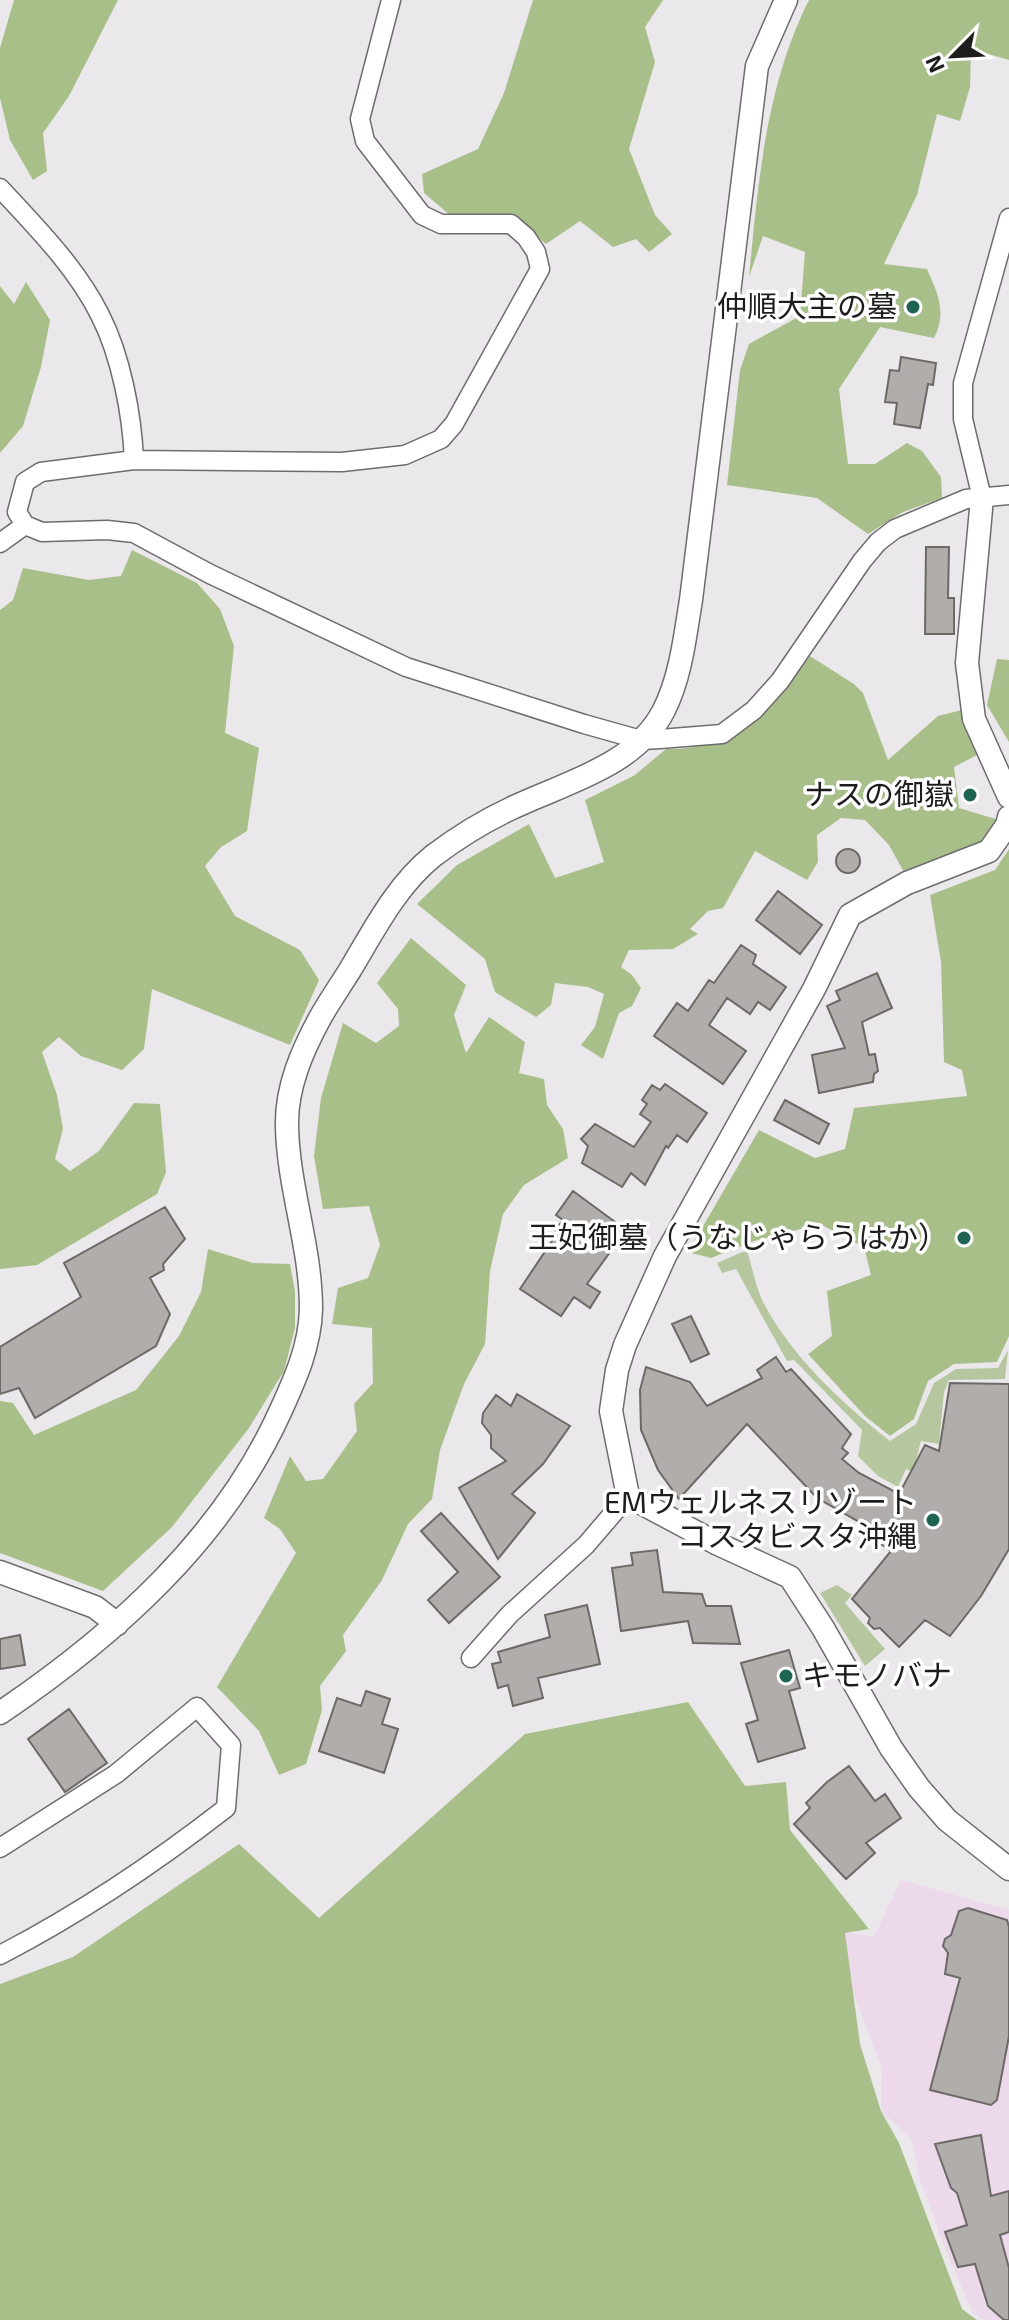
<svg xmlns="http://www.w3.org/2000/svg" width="1009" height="2320" font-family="'Exo 2','Noto Sans JP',sans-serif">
<rect width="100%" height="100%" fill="#ebe8eb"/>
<path fill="#ecd9e9" d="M901 1880 1009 1910V2320H984L973 2313 946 2251 920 2180 911 2138 881 2111 882 2069 849 1981 845 1932 874 1937Z"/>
<path fill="#b6c79f" d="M747 1250C752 1267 756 1288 764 1304 793 1358 843 1404 890 1441L916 1424 934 1383 956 1369 998 1368 1008 1350 1005 1379 949 1380 944 1392 939 1444 921 1441 916 1460 930 1470 926 1478 906 1469 898 1487 878 1476 858 1456 862 1430 794 1360 787 1361 736 1269 722 1273 717 1263Z
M837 1585 852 1595 845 1603 885 1649 865 1666 820 1593Z"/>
<path fill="#a8bf89" d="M14 0H118L69 96 43 133 47 171 33 180 10 140 0 98V48Z
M533 0H663L645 27 655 62 629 149 655 215 672 234 649 252 636 239 613 247 580 221 546 244 518 221 451 216 424 193 422 174 478 149 504 93Z
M809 0H1009V60L971 49 970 87 960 121 937 114 917 195 884 264 927 269C938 294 947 312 934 338L880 327 839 389 848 464H875L907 443 922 451 941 477 942 498 903 512 868 534 817 498 727 485 740 370 749 344 800 316 805 252 763 236 749 277C758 183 766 85 809 0Z
M26 282 50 320 41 367 23 426 0 453V286L14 304Z
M132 550 197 583 220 609 234 646 225 733 259 748 247 831 221 847 205 866 235 916 300 950 319 980 290 1045 152 989 144 1049 122 1070 81 1056 59 1037 42 1052 57 1095 63 1129 55 1159 70 1171 99 1151 134 1103 160 1104 166 1172 157 1194 37 1265 0 1269V610L13 600 23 568 89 580 121 576Z
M810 656 854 684 863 693 888 760 938 716 962 710 981 753 954 767 959 808 999 820 990 839 905 874 889 845 865 820 841 818 817 835 818 862 807 880 755 851 723 908 708 911 690 929 698 934 673 949 629 950 621 967 632 975 641 988 632 1006 619 1013 603 1059 581 1045 595 1027 604 994 588 987 555 983 551 1005 536 1017 495 992 485 959 417 904 457 865 529 824 555 878 604 862 585 800 635 775 666 749C702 750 742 735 767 710 783 694 796 673 810 656Z
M997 659 1009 660V742L987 705Z
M1009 849V1336L997 1362 954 1364 928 1381 914 1419 890 1436 865 1416 808 1354 832 1336 827 1291 871 1275 864 1247 820 1224 754 1241 711 1258 688 1252 759 1130 815 1158 845 1149 854 1108 967 1096 962 1070 944 1062 941 962 930 895 995 870Z
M411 938 466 985 454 1015 466 1053 489 1017 525 1042 519 1073 544 1079 547 1105 563 1129 568 1158 524 1185 503 1214 490 1271 485 1344 464 1384 440 1450 432 1499 408 1524 382 1580 343 1635 346 1651 320 1686 322 1710 306 1764 279 1775 259 1731 217 1687 296 1553 280 1529 264 1518 290 1456 306 1481 323 1479 357 1431 354 1404 373 1383 372 1328 332 1324 338 1288 368 1278 380 1245 369 1206 323 1209 314 1156 321 1098 343 1023 376 1043 399 1026 398 1009 377 983Z
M208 1249 253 1263 290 1264 295 1291V1328L284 1371 249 1428 172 1527 103 1591 0 1553V1401L13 1403 34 1435 136 1390 179 1336 201 1292Z
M688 1702 745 1786 786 1782 790 1830 869 1929 845 1933 860 2044 881 2111 899 2143 962 2309 977 2320H0V1984L73 1957 239 1844 319 1918 525 1734Z"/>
<path fill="#b0adab" stroke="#6c6967" stroke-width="2" d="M901 357 936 363 933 385 928 384 920 428 894 424 897 403 885 402 890 370 899 371Z
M926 547H949L948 598H954V634H925Z
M836 861a12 12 0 1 1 24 0a12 12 0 1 1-24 0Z
M778 891 822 925 800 954 756 920Z
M741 945 756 955 753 964 786 987 770 1010 758 1002 750 1014 727 998 709 1025 746 1051 723 1084 654 1036 677 1003 688 1011 709 980 714 983Z
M877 973 892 1008 862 1022 869 1055 875 1054 878 1071 874 1074 873 1082 819 1093 812 1055 845 1048 827 1006 840 1000 836 991Z
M665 1084 707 1113 687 1142 677 1135 668 1148 666 1146 645 1185 631 1173 622 1187 582 1163 588 1146 581 1139 595 1124 634 1147 651 1122 640 1114 647 1104 642 1100 652 1085 660 1090Z
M785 1100 829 1124 819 1144 774 1120Z
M573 1191 626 1230 587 1284 600 1292 590 1308 574 1297 561 1316 520 1289 558 1232 555 1230 563 1220 556 1215Z
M165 1207 185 1239 163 1264 164 1270 150 1278 170 1314 156 1346 35 1418 19 1388 0 1394V1347L81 1297 64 1263Z
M691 1316 709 1354 691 1362 672 1324Z
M776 1357 786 1372 791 1369 851 1434 842 1448 848 1453 842 1459 859 1473 899 1494 925 1445 939 1451 950 1383 1009 1384V1549L981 1596 950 1636 925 1620 899 1647 880 1628 874 1629 868 1623 870 1618 852 1599 891 1551 878 1542 882 1535 817 1498 747 1424 679 1499 658 1470 641 1430 640 1390 646 1367 690 1382 707 1406 762 1378 757 1370Z
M517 1394 570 1426 543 1464 512 1494 535 1513 498 1559 459 1488 506 1461 491 1448V1435L482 1423 483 1413 496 1395 511 1406Z
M441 1513 500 1577 449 1623 428 1600 458 1572 421 1531Z
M657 1550 663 1592 702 1594 706 1606H731L740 1644 693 1643 688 1621 621 1631 612 1568 633 1565 631 1553Z
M587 1605 600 1664 538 1678 543 1698 513 1706 508 1685 498 1688 492 1664 501 1662 498 1652 550 1637 545 1615Z
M20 1635 25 1665 0 1669V1639Z
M789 1650 800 1688 789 1691 805 1748 758 1762 746 1724 758 1720 741 1663Z
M366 1691 390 1699 382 1724 398 1729 384 1773 319 1751 337 1698 361 1706Z
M69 1709 107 1763 65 1792 28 1739Z
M849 1766 875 1801 885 1794 901 1818 866 1843 875 1853 846 1879 794 1824 810 1808 806 1803 827 1782Z
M968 1908 1007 1920 1009 1927V2036L997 2100 991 2105 930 2090 960 1978 945 1974 948 1953 943 1946 945 1939 951 1935 959 1911Z
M981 2135 991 2196 1009 2191V2232L1000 2235 1009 2268V2320H1004L988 2306 975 2264 958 2267 945 2232 967 2225 957 2193 951 2188 935 2144Z"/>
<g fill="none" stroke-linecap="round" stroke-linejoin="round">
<g stroke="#6e6c6e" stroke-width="21">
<path id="minor" d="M391 0 360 119 365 141 422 215 441 224H511L526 237 536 252 540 269 454 424 441 439 405 455 342 462 134 460 41 472 25 482 17 512 25 525 42 532 107 530 134 533 210 574 406 667 584 724 641 740 660 739 722 734 754 710 780 681 862 561 878 542 895 529 966 499 1009 495
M0 188C36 227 76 267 100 315 121 356 132 414 134 460
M982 498 963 419V383L1009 218
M0 543 25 525
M471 1658 510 1614 586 1545 628 1496
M0 1848 116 1774 197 1707 231 1745 226 1808C154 1864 81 1913 0 1955"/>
</g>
<g stroke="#6e6c6e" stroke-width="25">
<path id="tertiary" d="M982 498 967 663 974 719 1009 797
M1009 817 1007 825 989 851 907 883 850 915 814 989 665 1256 625 1345 617 1370 611 1411 628 1496 718 1544 790 1577 823 1628 891 1748 919 1788 947 1820 1009 1869
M0 1572 95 1607 117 1624
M0 1713C115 1635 223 1539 281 1410 296 1377 310 1346 311 1309 311 1246 288 1187 287 1126 286 1088 302 1051 320 1018 329 1002 340 986 350 970 374 930 396 886 433 856 458 837 484 821 512 808 564 783 636 766 664 710 681 676 685 636 691 600L757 66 786 0"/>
</g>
<use href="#minor" stroke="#fff" stroke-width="18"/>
<use href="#tertiary" stroke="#fff" stroke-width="22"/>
</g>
<g fill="#1f6353" stroke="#fff" stroke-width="3">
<circle cx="913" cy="307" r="8"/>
<circle cx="970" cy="795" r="8"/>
<circle cx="964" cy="1238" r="8"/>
<circle cx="933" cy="1520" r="8"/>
<circle cx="786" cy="1676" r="8"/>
</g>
<g text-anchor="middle" stroke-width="7" stroke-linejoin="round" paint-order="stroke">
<g font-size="30" fill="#1e1d1e" stroke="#fff" text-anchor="end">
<text x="897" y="317">仲順大主の墓</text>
<text x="954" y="805">ナスの御嶽</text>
<text x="948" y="1248">王妃御墓（うなじゃらうはか）</text>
<text x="917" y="1513">EMウェルネスリゾート<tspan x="917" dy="34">コスタビスタ沖縄</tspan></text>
<text x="802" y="1686" text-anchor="start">キモノバナ</text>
</g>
</g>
<g transform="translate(953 56) rotate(246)" stroke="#ffffff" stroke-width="6" paint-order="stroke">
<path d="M0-6L14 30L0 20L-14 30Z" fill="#1e1d1e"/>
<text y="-12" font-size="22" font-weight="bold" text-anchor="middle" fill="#1e1d1e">N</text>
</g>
</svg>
